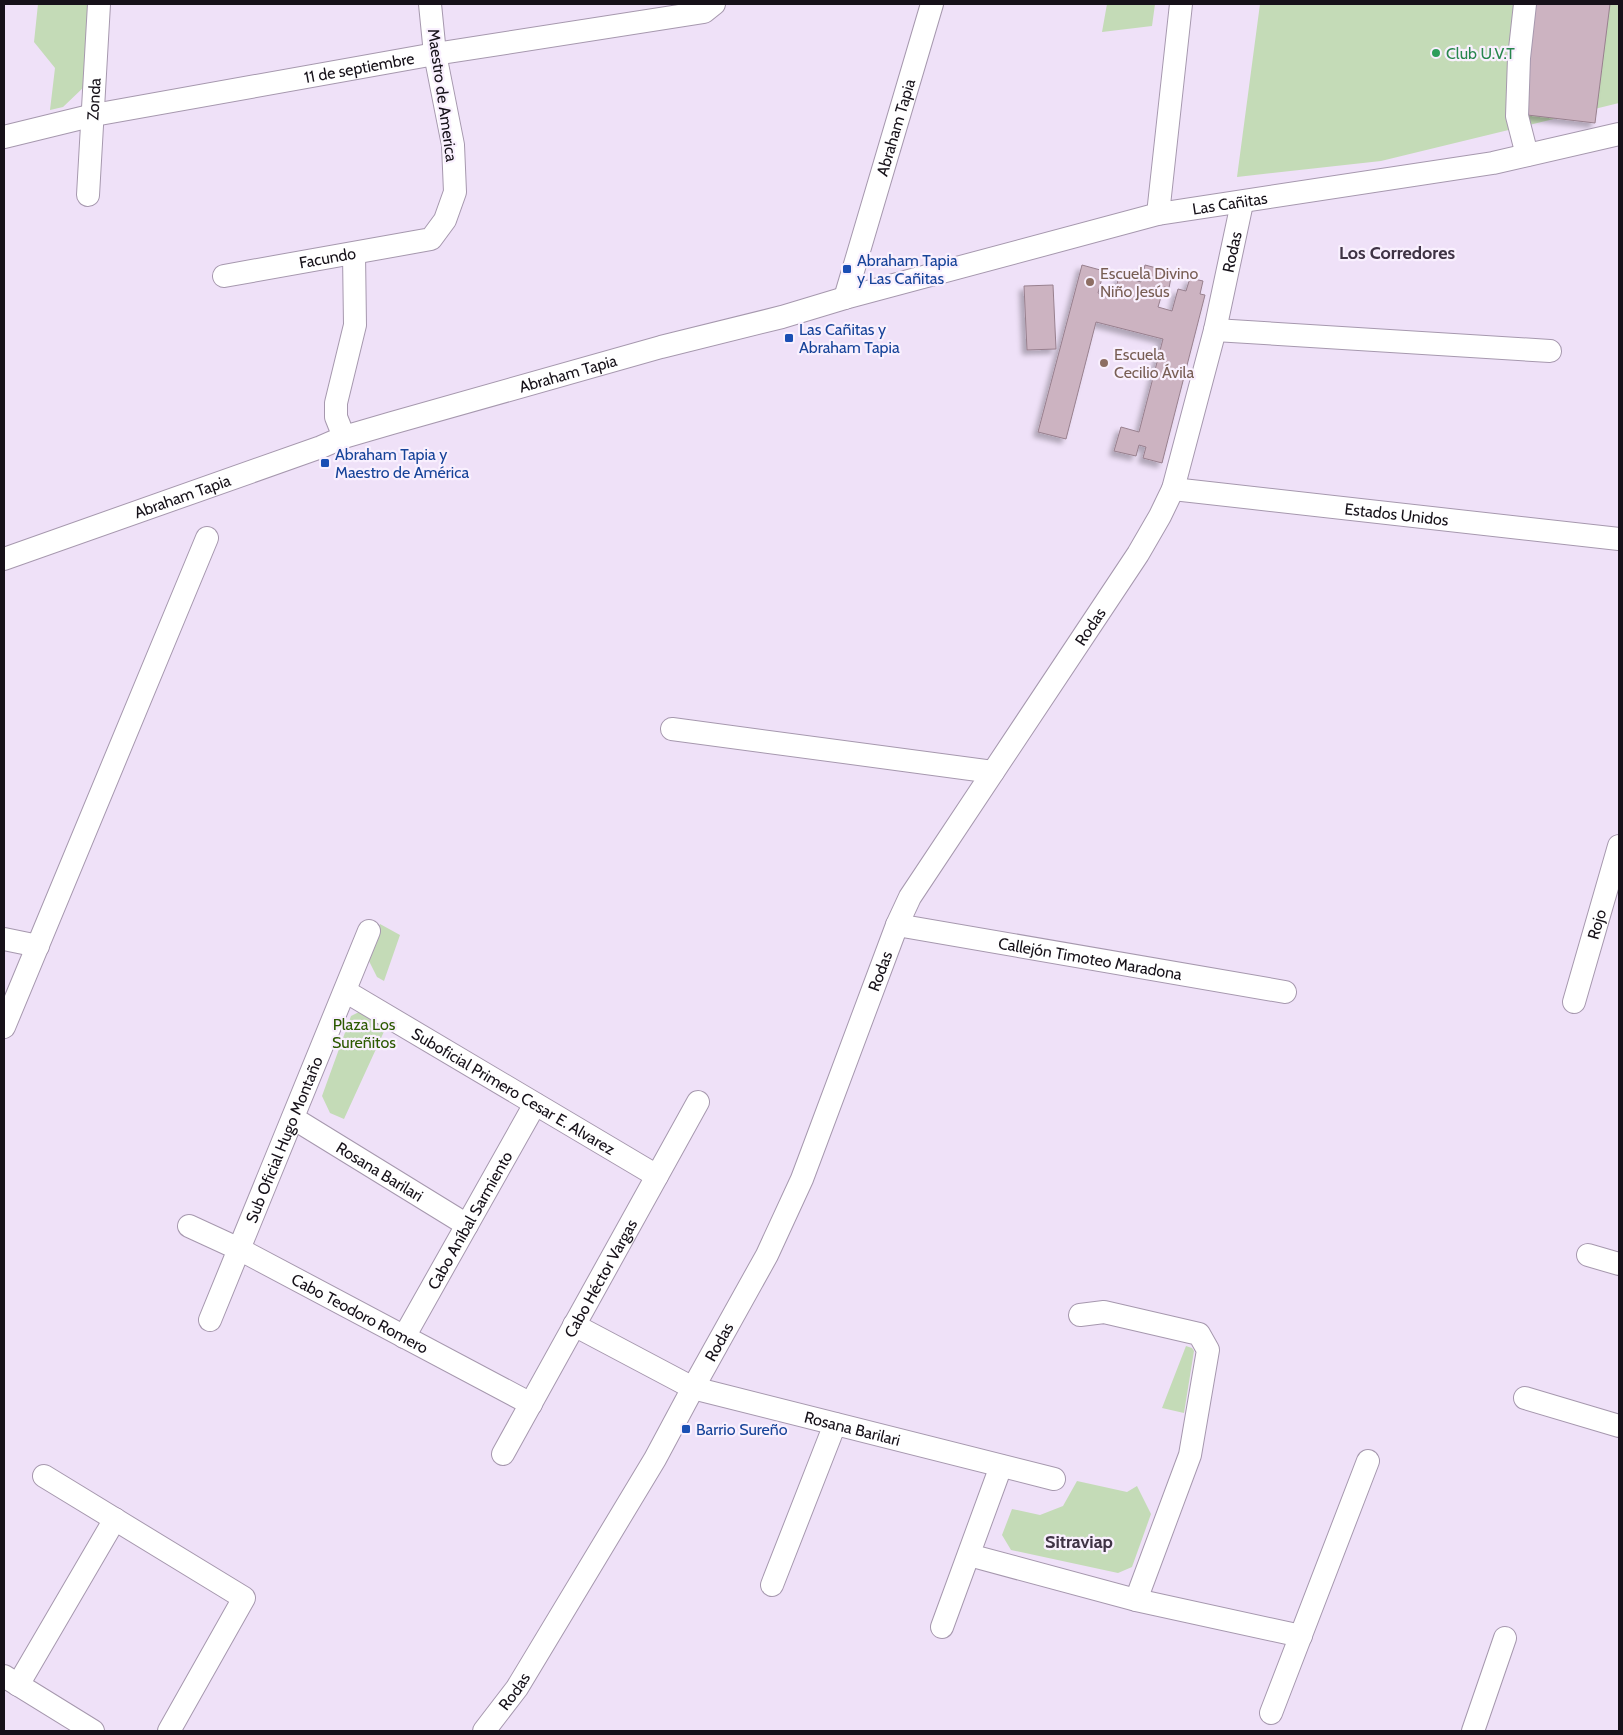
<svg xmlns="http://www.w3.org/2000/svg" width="1623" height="1735" font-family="Cabin,sans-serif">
<defs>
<filter id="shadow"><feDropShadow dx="-4.5" dy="4.5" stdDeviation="2.5" flood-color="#0004"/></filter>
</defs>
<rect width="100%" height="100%" fill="#efe1f8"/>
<path fill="#c4dbb7" d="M38 4H89L85 86 63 107 50 110 55 68 34 42Z
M1107 4H1155L1152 26 1102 32Z
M1260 4H1619V103L1381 161 1237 177Z
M380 924 400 935 384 981 377 977 367 957Z
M361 1011 387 1025 344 1119 330 1113 322 1096 351 1016Z
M1186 1346 1192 1348 1194 1351 1184 1413 1162 1408Z
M1077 1481 1127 1492 1137 1486 1151 1514 1132 1567 1118 1573 1011 1550 1002 1535 1012 1509 1040 1515 1063 1506Z"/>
<path fill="#ccb3c1" stroke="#98808e" filter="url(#shadow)" d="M1532 4H1610L1595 123 1519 114Z
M1082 265 1104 271 1098 293 1114 297 1119 276 1141 282 1145 265 1172 272 1169 288 1164 287 1158 307 1172 311 1178 289 1186 291 1190 278 1203 281 1200 294 1205 295 1162 463 1143 458 1146 447 1139 445 1136 456 1114 451 1121 427 1139 432 1163 339 1096 322 1066 439 1038 432Z
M1053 285 1056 349 1027 350 1024 286Z"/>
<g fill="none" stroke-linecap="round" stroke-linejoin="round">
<g stroke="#a698ae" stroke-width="24">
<g id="minor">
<path d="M1525 4 1519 58 1517 116 1527 155"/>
<path id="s1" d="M4 137 94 115 435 54 704 12 714 4"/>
<path id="s2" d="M88 195 99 4"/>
<path d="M1158 214 1181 4"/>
<path id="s3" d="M224 276 431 239 445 220 455 192 453 145 435 54 430 4"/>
<path id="s4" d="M845 298 932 4"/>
<path d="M1215 330 1550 351"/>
<path d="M344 437 336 417V403L355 325 354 254"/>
<path id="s5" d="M1173 489 1619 539"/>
<path id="s6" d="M4 559 321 447 344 437 392 423 661 347 782 317 845 298 1158 214 1493 163 1619 134"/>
<path d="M672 729 993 772"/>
<path id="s7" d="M897 925 1285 992"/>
<path d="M4 939 38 946"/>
<path id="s8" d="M345 991 657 1176"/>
<path id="s9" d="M1574 1002 1619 846"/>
<path d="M4 1027 207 538"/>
<path id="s10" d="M293 1118 467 1225"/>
<path id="s11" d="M189 1226 239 1249 531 1404"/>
<path d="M1588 1255 1619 1264"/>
<path d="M1080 1315 1104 1312 1199 1334 1208 1350 1190 1455 1136 1600"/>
<path id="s12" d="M210 1320 369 931"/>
<path id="s13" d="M574 1325 693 1388 1054 1479"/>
<path id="s14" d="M404 1337 535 1104"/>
<path d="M1525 1398 1619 1426"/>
<path id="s15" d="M503 1454 698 1102"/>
<path d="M44 1476 244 1598 169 1731"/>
<path d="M969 1555 1136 1600 1301 1636"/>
<path d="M772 1585 835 1424"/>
<path d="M942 1627 1001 1466"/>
<path d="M4 1676 93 1731"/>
<path d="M18 1685 115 1519"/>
<path d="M1271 1713 1368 1461"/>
<path id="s16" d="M484 1731 517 1688 655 1459 693 1388 767 1255 802 1179 897 925 910 897 1138 554 1160 516 1173 489 1215 330 1242 203"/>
<path d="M1473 1731 1505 1638"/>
</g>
</g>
<use href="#minor" stroke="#fff" stroke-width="22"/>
</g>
<circle fill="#2e9e5b" stroke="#f9f0fe" stroke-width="2" cx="1436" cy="53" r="5"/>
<g fill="#1a4fb4" stroke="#f9f0fe" stroke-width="2">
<rect x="842" y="264" width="10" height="10" rx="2.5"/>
<rect x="784" y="333" width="10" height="10" rx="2.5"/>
<rect x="320" y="458" width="10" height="10" rx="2.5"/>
<rect x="681" y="1424" width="10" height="10" rx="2.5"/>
</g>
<g fill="#8d6e63" stroke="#f9f0fe" stroke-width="2">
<circle cx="1090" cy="282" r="5"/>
<circle cx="1104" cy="363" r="5"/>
</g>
<g text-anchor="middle" stroke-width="4.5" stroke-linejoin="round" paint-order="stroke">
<g font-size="16" fill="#27864d" stroke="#f9f0fe" text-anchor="start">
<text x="1446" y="59">Club U.V.T</text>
</g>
<g font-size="16" fill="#161119" stroke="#f9f0fe">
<text dy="6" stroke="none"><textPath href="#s1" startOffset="362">11 de septiembre</textPath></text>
<text transform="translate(443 95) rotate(82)" y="6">Maestro de America</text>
<text dy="6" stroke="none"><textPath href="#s2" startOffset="96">Zonda</textPath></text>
<text dy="6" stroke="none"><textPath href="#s4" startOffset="178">Abraham Tapia</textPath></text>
<text dy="6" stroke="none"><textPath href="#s6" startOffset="1278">Las Cañitas</textPath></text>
<text dy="6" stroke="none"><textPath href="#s16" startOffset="1670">Rodas</textPath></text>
<text dy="6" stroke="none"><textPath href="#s3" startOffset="105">Facundo</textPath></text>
<text dy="6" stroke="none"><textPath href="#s6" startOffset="594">Abraham Tapia</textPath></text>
<text dy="6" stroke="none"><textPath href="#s6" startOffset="189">Abraham Tapia</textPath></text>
<text dy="6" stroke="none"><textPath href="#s5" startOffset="225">Estados Unidos</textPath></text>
<text dy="6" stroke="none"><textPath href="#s16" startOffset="1265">Rodas</textPath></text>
<text dy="6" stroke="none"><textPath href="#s9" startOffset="81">Rojo</textPath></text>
<text dy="6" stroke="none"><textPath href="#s7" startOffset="196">Callejón Timoteo Maradona</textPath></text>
<text dy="6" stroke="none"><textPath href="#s16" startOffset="860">Rodas</textPath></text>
<text dy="6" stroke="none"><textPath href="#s8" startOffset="196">Suboficial Primero Cesar E. Alvarez</textPath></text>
<text dy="6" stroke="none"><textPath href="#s12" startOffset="195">Sub Oficial Hugo Montaño</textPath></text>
<text dy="6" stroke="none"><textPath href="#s10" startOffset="102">Rosana Barilari</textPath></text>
<text dy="6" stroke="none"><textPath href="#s14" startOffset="134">Cabo Aníbal Sarmiento</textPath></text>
<text dy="6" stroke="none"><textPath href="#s15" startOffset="201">Cabo Héctor Vargas</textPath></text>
<text dy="6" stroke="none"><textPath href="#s11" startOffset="192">Cabo Teodoro Romero</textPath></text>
<text dy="6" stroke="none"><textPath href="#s16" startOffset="455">Rodas</textPath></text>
<text dy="6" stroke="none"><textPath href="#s13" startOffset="299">Rosana Barilari</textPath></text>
<text dy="6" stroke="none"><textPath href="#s16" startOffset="50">Rodas</textPath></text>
</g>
<g font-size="16" fill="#164399" stroke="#f9f0fe" text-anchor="start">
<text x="857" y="266">Abraham Tapia<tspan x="857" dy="18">y Las Cañitas</tspan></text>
<text x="799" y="335">Las Cañitas y<tspan x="799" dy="18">Abraham Tapia</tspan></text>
<text x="335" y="460">Abraham Tapia y<tspan x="335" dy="18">Maestro de América</tspan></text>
<text x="696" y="1435">Barrio Sureño</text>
</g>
<g font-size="16" fill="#785e54" stroke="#f9f0fe" text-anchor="start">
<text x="1100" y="279">Escuela Divino<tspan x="1100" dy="18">Niño Jesús</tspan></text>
<text x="1114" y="360">Escuela<tspan x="1114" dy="18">Cecilio Ávila</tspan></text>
</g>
<g font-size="16" fill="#2c5900" stroke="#f9f0fe">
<text x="364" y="1030">Plaza Los<tspan x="364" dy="18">Sureñitos</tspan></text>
</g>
<g font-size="18" font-weight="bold" fill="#3f3345" stroke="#f9f0fe">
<text x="1397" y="259">Los Corredores</text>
<text x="1079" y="1548">Sitraviap</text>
</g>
</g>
<rect width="1623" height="1735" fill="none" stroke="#161119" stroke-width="10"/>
</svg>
